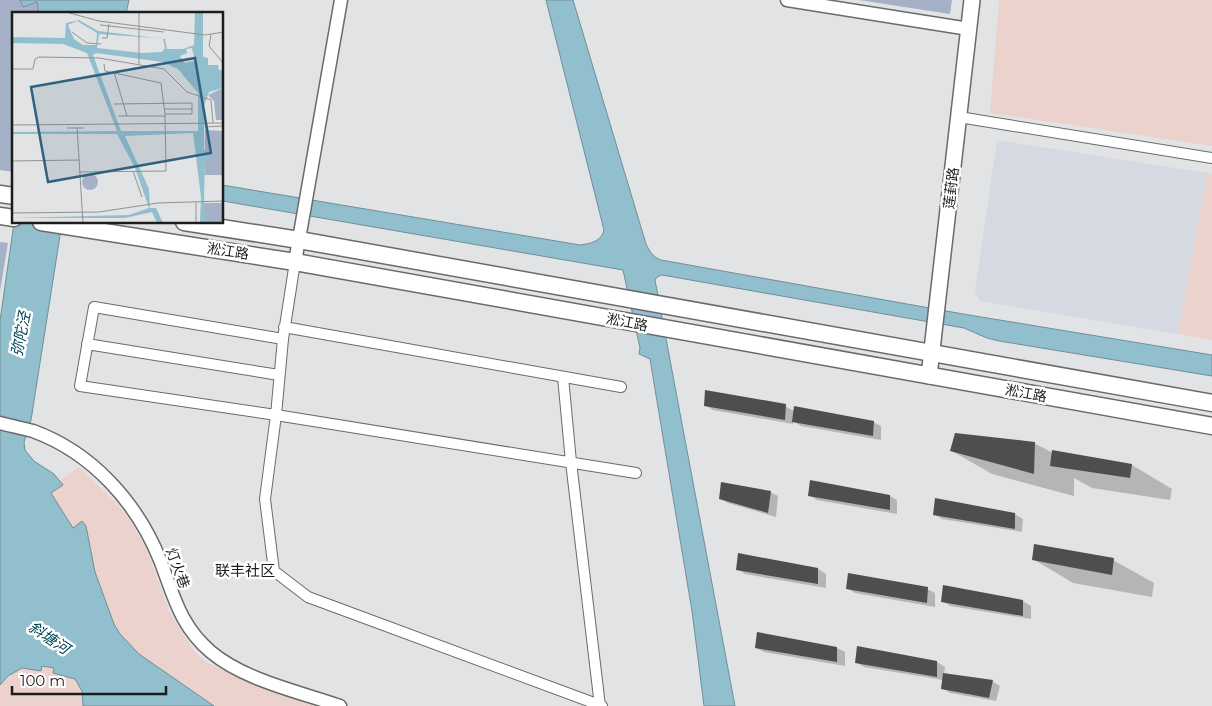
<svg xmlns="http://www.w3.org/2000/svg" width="1212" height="706" font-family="Montserrat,'Noto Sans SC',sans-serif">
<rect width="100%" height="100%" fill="#e2e3e4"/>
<path fill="#ecd2cc" d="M999 0H1212V146L990 113Z
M1207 173 1212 174V340L1178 334Z
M79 467 117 504 130 520 146 548 169 611 191 647 204 661 249 682 314 706H0V667L36 497Z"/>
<path fill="#d5dae2" d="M997 140 1207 173 1178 334 980 301 975 291Z"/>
<path fill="#a4b1c7" d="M0 0H20L23 7 37 2 39 14H14V172L0 170Z
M859 0H952L950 14Z
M0 242 8 243 0 291Z"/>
<path fill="#92bfce" stroke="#6f8e99" d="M20 0H129L126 14H39L37 2 23 7Z
M546 0H573L646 244C650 252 653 257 661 260L963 314 1212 355V376L999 341 987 338 964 328 662 275 657 277 655 280 735 706H704L692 611 650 359 639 354 640 348 623 270 223 201 222 185 580 245C590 244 602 241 604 230Z
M14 223H62L31 420 24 442 25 450 34 461 54 474 63 485 51 493 73 528 82 521 86 526 95 572 114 624 120 634 139 654 214 706H83L82 691 75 679 53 673 54 668 42 666 41 671 22 668 8 676 0 685V321Z"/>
<path fill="#0003" d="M705 405 785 406 794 411 873 422 881 426V440L801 426 793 421V424L713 410Z
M1034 443 1053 453 1132 465 1172 489 1170 500 1092 488 1074 478V496L992 474 952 451Z
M770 492 778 496 776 517 728 503 720 498Z
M809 495 890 496 897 500V514L817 500Z
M934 514H1015L1023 519 1022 532 942 519Z
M1033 559 1113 560 1154 583 1152 597 1073 583Z
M737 569H818L826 574V588L745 574Z
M847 588 927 589 935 593V607L855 593Z
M943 601H1023L1031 606V619L950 606Z
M756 648H837L845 652V666L764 652Z
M856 662H937L945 667 944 674 992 681 1000 686 996 701 950 693 942 688 943 680 864 667Z"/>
<path fill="#4e4e4f" d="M705 390 786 404 785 420 704 406Z
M794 406 874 421 873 436 792 422Z
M955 433 1035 442 1034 474 950 451Z
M1052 450 1132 464 1130 478 1050 466Z
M810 480 890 495V510L808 496Z
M721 482 771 491 768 513 719 499Z
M935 498 1015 513V529L933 515Z
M1034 544 1114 558 1112 575 1032 560Z
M738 553 818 568V584L736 570Z
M848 573 928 587 927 603 846 589Z
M943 585 1023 600V616L941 602Z
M757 632 837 647V662L755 648Z
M857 646 937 661V677L855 663Z
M943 673 993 680 989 698 941 689Z"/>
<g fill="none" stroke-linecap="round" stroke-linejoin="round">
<g stroke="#696a6b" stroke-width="12">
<path id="minor" d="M959 117 1212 158
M295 262 283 339 276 415 265 499 274 571 308 597 602 706
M284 327 621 387
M283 339 94 307 80 386 276 415 636 473
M87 344 279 375
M563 377 571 462 600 706"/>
</g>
<g stroke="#696a6b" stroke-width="15">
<path id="tertiary" d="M787 0 969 29
M295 262 341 0
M0 423C11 426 22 428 33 431 93 453 137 503 160 560 174 596 180 626 211 652 244 680 300 692 340 706"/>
</g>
<g stroke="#696a6b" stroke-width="18">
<path id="secondary" d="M929 376 972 0"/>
</g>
<g stroke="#696a6b" stroke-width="19">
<path id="primary" d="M0 194 14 196
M0 216 14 218
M41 222 295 262 1212 426
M184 222 299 240 1212 403"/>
</g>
<use href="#minor" stroke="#fff" stroke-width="10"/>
<use href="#tertiary" stroke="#fff" stroke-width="12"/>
<use href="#secondary" stroke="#fff" stroke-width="15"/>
<use href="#primary" stroke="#fff" stroke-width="16"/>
</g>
<g text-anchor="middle" stroke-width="5" stroke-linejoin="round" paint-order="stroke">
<g font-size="14" fill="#1c1c1d" stroke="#fff">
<text transform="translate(951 188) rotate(-83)" y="5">莲葑路</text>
<text transform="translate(228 251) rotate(9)" y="5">淞江路</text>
<text transform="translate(627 322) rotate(11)" y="5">淞江路</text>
<text transform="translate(1026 393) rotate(10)" y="5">淞江路</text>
<text transform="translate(178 568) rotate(70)" y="5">灯火巷</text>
</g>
<g font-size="15" font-style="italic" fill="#004454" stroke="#fff">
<text transform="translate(21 334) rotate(-79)" y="5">弥陀泾</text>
<text transform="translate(49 638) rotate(34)" y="5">斜塘河</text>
</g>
<g font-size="15" fill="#1c1c1d" stroke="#fff">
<text x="245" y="576">联丰社区</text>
</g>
</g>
<g transform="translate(12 12)">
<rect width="211" height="211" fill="#e2e3e4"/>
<path d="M211 76V108H204L202 89 196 83ZM193 118 211 119V163H193ZM70 170a8 8 0 1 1 16 0a8 8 0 1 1-16 0ZM192 191H211V211H193Z" fill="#a4b1c7"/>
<path d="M183 0H191V45L196 46V53H206L207 58H212L211 76 197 80 192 94V137L198 143 193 151 192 185 194 208 211 211H188L189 185 181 121 113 124 137 177 138 196H144L151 211H145L140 200 113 206H0L117 203 137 196 123 156 105 122H0V120L105 119 75 41 51 32 0 31V25L53 26 54 11 67 8 86 19 153 27 155 37H171L182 33ZM65 9 85 21 84 33H71L62 27 56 13ZM87 22 144 26 151 27 153 36 150 40 130 41 85 36ZM180 36 183 49 173 51 168 44 175 41 174 37ZM84 41 150 50 166 57 186 81V119H109L81 43Z" fill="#92bfce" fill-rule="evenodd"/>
<path fill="none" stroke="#939394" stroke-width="1" d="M54 0 87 9 193 23 212 20M127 0V52M88 13 152 20M60 20 75 31 89 32M199 23 197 34 212 52M90 26H95L97 12M0 57H21L23 47 27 45 87 46 152 57 175 80 199 88 201 111M102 60 115 104M102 92 180 91V102H153M153 97H180M106 104H153M0 113 212 111M65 115 71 211M193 115 212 114M55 116H72M0 149 67 148M121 159 130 185M68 160 154 159 153 102 149 71 93 59 92 52M184 190V211M0 201 87 200 146 191 212 189"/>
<path fill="#30617f" fill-opacity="0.15" stroke="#30617f" stroke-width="2.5" d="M183 46 199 141 36 170 19 75Z"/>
<rect width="211" height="211" fill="none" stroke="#1c1c1d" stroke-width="2.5"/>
</g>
<path d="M12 686v8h154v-8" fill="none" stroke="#1c1c1d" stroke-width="2.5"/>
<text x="20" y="686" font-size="15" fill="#1c1c1d" stroke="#ffffff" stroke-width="4" paint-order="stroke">100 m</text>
</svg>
